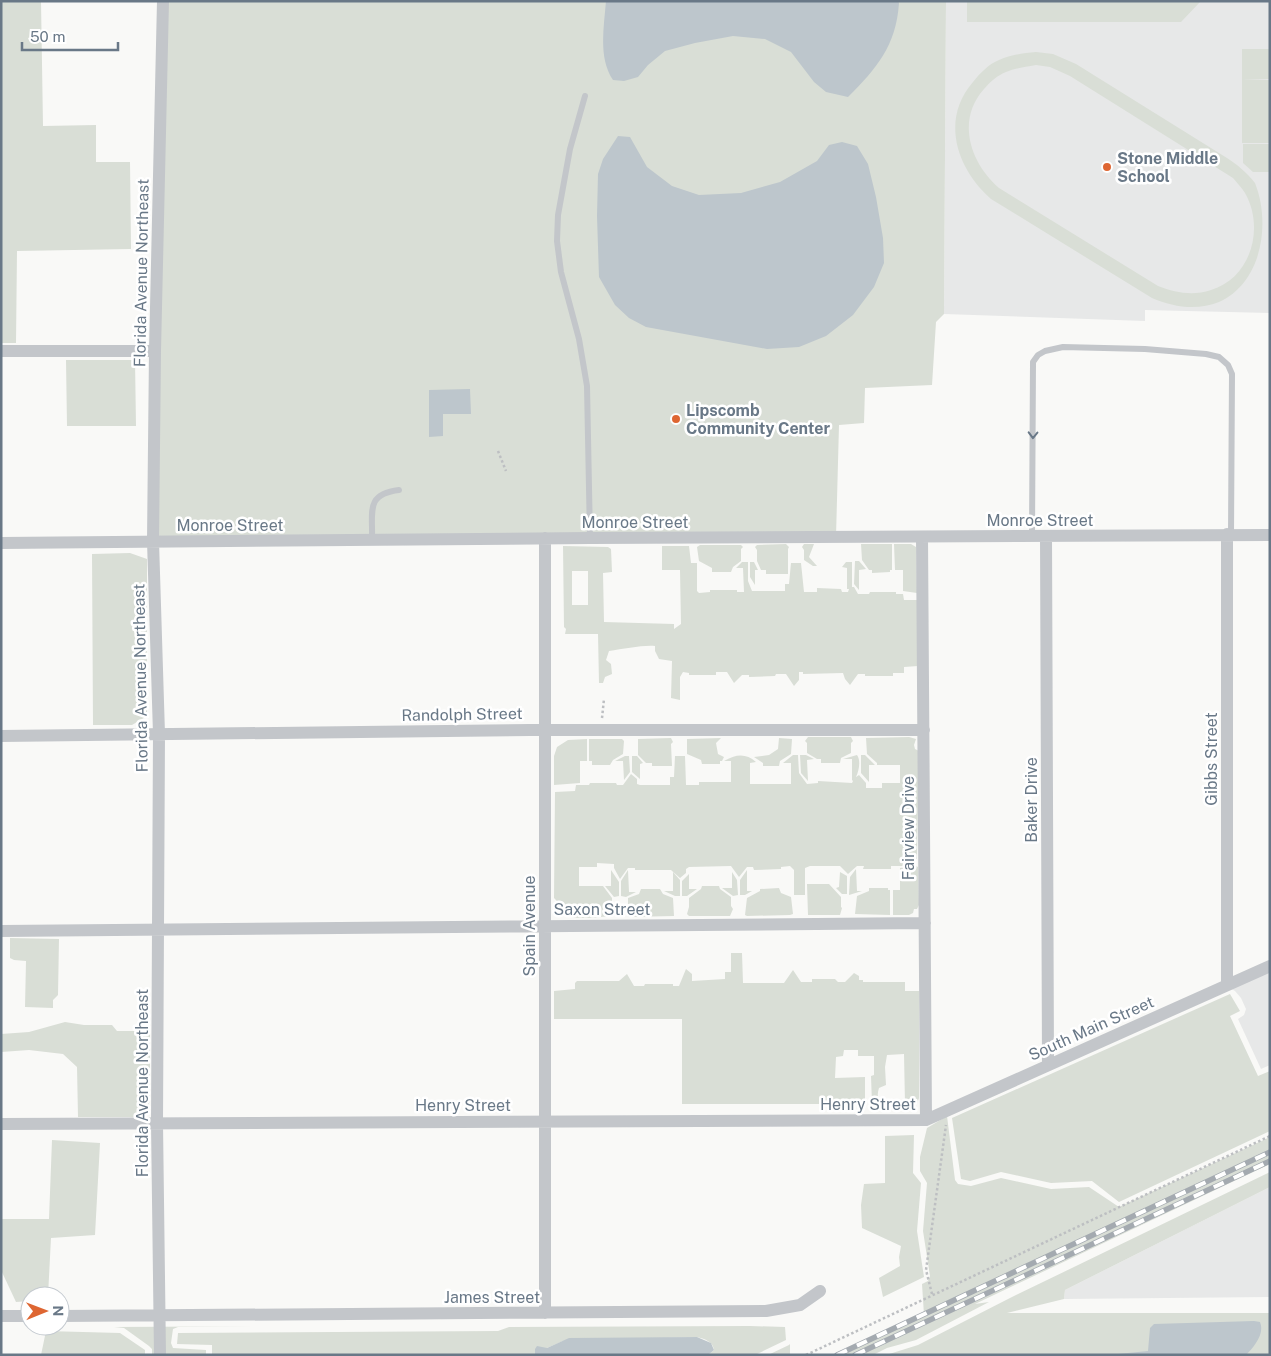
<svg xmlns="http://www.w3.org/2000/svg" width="1271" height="1356" font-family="'Public Sans',sans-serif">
<rect width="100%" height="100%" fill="#f9f9f7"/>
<path fill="#e7e8e8" d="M946 1H1270V313L1145 310V321L944 314Z
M1270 961V1065L1261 1069 1238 1019 1244 1015 1246 1009 1241 998 1235 991 1230 988Z
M1270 1187V1297L1064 1299 1065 1290Z"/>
<path fill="#d9ded6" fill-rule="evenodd" d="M1 1H41L43 126 96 125V162H130L131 249 17 251 16 343H1Z
M163 1H946L944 314 936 322 932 385 865 388 864 423 839 425 836 537 153 541Z
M967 1H1201L1181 22H967Z
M1242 49H1270V79L1242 80Z
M1036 52 1053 54 1076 64 1227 158C1238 165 1247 173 1255 183 1271 223 1262 283 1219 302 1197 311 1173 307 1152 298L991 199C957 169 940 120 973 82 980 73 989 64 999 60 1011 55 1023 53 1036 52ZM1036 65 1050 67 1070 76 1233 178C1237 183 1242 188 1245 193 1265 228 1251 278 1211 290 1193 296 1176 293 1158 286L999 188C970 163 956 120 984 89 990 82 998 75 1006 72 1016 68 1025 67 1036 65Z
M1242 80H1270V143H1242Z
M1243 144H1270V172H1253L1243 163Z
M66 360H135L136 426H67Z
M786 544 789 547 788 549V574H766V570H761L757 561V550L755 547 757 545Z
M804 544H814L809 557 817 566H813L804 560V550L802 547Z
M861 544H892V570H890V572L872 573V570H869L862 560Z
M894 544H911L916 547 917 593 903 591V570H895Z
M700 545H741L743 547 741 549V561L733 567 731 572H712V568L699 561 697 547Z
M563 546 608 547 611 549 612 572 603 573 604 622 674 624V629L681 624 680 570H662V546H689L691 563H697V591L699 593 710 592V590H737V592H744L743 568H736L742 562H748V581L752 591H785V584H789L791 563H801L804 592H817V588L841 589 842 592H848L849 589H847V568L842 567 846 562H852V587H854L858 594H869L870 592H896V594H903L904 600H917L918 666 904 667V673H893V676H865V674H858L850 685 845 679 843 673 803 674V672H799V680L794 686 786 674H776L775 676 749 677V675H742L734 683 727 672H716V675H689V673L683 672 680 677V700L671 698 672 661 659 659 655 651V646C642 645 624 649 609 651L606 660 611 664 612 674 605 677 603 683H599L598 634H565L566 629 564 627ZM572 571H588V605H572Z
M130 553 147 559V716L132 725H93L92 554Z
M855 561H859L866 569 859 570V590L854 584Z
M750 562H754L758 570H755V585L750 577Z
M808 737H851L853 741 851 743V753L841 758 840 763H821V759H817L807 753V743L805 741Z
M909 737 916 739 914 745 915 749 919 751 917 859 904 860V866H891V869H863L864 866H857L848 874 840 866H810L805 868V895H794V870L790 866 781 867V869L754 870 753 867H747L739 877 731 866 689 867 686 869V873L680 878 671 870H635V868H628L620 879 614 868V864L597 863V867H579V886H603L612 898V907L614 909 613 916C595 917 562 924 554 905L557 901 554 898 555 792 575 791 576 785H589L590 783H616L617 785H623L631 774 637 779V784L640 785H670V777H674L675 756H685L686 785H699V782H731V761H724C736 754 746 753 756 762L750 763V784H791V763H783L793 755H798L799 773 807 784 818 783V781L852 783 853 781 852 780V759H843L857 755C861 760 859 771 856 777L859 775 866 783V788H882V783H900V765H877V763L867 754 866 738Z
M671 738 673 742 671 744 672 766H652V763H646L638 755V739Z
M721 738 716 743 718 754 724 757 722 761H720V764H702L701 760 687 754V739Z
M779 738 792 739 791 754 780 761 779 766H763V763L754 757 769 755 778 749Z
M587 739V761H580V783L554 785V756L557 747 568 740Z
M589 739H622L624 741 623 754 613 760 610 765H592V761H589Z
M800 755H806L814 759 807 760 808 781 801 773Z
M861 755H865L875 765H869V782L861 773Z
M625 756H629L630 772 624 780 623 761H615Z
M632 756H637L643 763 640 764V779L632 772Z
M916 866 918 867 919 905 917 909H914L913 913 909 915H893V890H900V868Z
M856 869 857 891H862L849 895 850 877Z
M611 870 619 882V896L614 897 605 886H611Z
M628 870 629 892H636L626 897 621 896V881Z
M747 870V891H752L745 895H740V880Z
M673 872 680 880V896H675L664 891H673Z
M732 872 737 880 738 895 733 896 722 888H732Z
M840 872 847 876V894H842L836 888 839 887Z
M689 874V889H697L687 896H682V881Z
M807 884H829L841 897V907L842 908 840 915H808Z
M702 886H719L720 889 731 897V906L733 909 730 916H689L687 914 689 907V898L701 889Z
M779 888 781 893 791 897 793 914 790 915 747 916 745 915 747 898 760 891V889Z
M869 888H888V890H890V915L855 914 857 896 869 891Z
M641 889H660L663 894 673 898 674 916 628 917 627 910 628 909V898L639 894Z
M10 938 59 939 58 995 53 1000V1008L25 1007 26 961 14 960 10 958Z
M731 953H742L743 983H784L793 970 801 982H812V979H835L838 982H845L854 973 859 976V980H863V982H905V991H919V1098L917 1104H905L904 1054 887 1055 885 1067 886 1085 879 1088C877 1094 877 1100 882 1104H872L871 1076 874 1075V1056H858V1050H844L843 1056 836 1057 835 1078 865 1077V1104H682V1019H554V991L575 989V983L577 981H619L627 974 634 986H644L645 984H673V986H679L686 969 692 974V981L725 979V972H731Z
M1230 994 1240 1011 1230 1016 1258 1076 1270 1071V1131L1119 1202 1092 1181 1051 1183 1001 1172 970 1181 961 1179 952 1118Z
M65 1022 84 1025H112L117 1031H150V1101L145 1112 134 1117H78L77 1067 63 1054 29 1050 1 1052V1034L29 1032Z
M947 1116 955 1180 958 1184 971 1186 1001 1178 1051 1189 1089 1187 1119 1207 1270 1137V1164L975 1304 989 1302 916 1340 887 1348 873 1355H834L924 1315 922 1284 928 1281 930 1276 923 1231 927 1183 920 1171V1157L927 1128Z
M914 1135 913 1173 921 1183 917 1231 924 1277 883 1297 879 1278 900 1266 899 1257 901 1246 862 1228 861 1205 864 1184 885 1183V1136Z
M52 1140 100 1143 95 1235 51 1238 48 1296H30V1301L16 1302 1 1270V1219H49Z
M1270 1172V1187L1065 1290 1064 1299 1007 1313H1270V1355H886L918 1345 1010 1298Z
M293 1326 178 1327 173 1329 171 1343 173 1348 206 1350V1355H152V1349L149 1346 124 1328 114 1327Z
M750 1326 785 1327 786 1340 755 1355H708L714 1350C713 1341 704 1339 697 1337L563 1341 547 1348 535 1349V1355H212V1345L177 1344 178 1333 498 1331 509 1327Z
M46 1331 120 1333 145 1350V1355H41Z
M790 1344V1355H768L789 1345Z"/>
<path fill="#bdc6cc" d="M606 1H898L899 3C896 46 877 68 848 97L826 92 814 82 791 52 765 39 733 36 695 43 665 51 648 65 638 77 624 81 613 80C598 58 604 27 606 1Z
M618 136 630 137 647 167 672 186 699 195 741 193 780 182 817 161 829 145 842 142 857 146 868 164 876 197 883 238 884 263 874 287 853 315 826 336 799 347 767 349 646 327 629 318 615 305 599 277 597 216 598 174 603 159Z
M470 389 471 414H443V436L429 437V390Z
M1254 1321 1260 1322C1265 1334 1254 1347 1246 1355H1108L1148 1351 1150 1328 1154 1324Z
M697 1337 711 1343 714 1350 708 1355H535V1349L537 1346 547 1348 569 1338Z"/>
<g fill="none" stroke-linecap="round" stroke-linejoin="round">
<path stroke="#bdbfc2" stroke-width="2.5" stroke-dasharray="2.5 2.5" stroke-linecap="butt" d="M498 451 506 471
M602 718 604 699
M932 1294 926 1270 946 1125
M806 1355 1270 1136"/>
<path stroke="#c3c6ca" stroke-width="6" d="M585 96 570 149 558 215 557 241 561 272 579 339 587 386 590 538
M1032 536 1033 362 1038 355 1045 351 1063 347 1145 349 1206 354 1219 357 1228 365 1232 374 1231 535
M372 540C373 512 365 494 399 490"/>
<path stroke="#c3c6ca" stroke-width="12" d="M1 351H155
M1227 534V985
M1046 536 1048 1065
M922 537 926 1120
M1 543 590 538 1270 535
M1 736 530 730H924
M1 931 925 923
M1 1124 926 1120 1270 966
M545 1313V538
M1 1316H30
M60 1316 766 1311 800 1305 820 1291
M160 1355 157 1123 159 734 153 541 155 351 163 1"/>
<g stroke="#a4aab0" stroke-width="5.5">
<path id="rail" d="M837 1355 1270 1152
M855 1355 1270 1161"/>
</g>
<use href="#rail" stroke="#fff" stroke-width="4" stroke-dasharray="11" stroke-linecap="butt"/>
</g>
<defs><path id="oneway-chevron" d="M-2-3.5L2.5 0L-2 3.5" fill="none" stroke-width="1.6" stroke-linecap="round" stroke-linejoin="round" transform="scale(1.25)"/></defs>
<use stroke="#697887" href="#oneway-chevron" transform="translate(1033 435) rotate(91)"/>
<g fill="#de6632" stroke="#fff" stroke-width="2">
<circle cx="1107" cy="167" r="5"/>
<circle cx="676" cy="419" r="5"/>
</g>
<g text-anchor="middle" stroke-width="5" stroke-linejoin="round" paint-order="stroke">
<g font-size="16" font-weight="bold" fill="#697887" stroke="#fff" text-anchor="start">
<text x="1117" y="164">Stone Middle<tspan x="1117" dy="18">School</tspan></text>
<text x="686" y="416">Lipscomb<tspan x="686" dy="18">Community Center</tspan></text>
</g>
<g font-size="16" fill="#697887" stroke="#fff">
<text transform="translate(141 273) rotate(-89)" y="6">Florida Avenue Northeast</text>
<text x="1040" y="526">Monroe Street</text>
<text x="635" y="528">Monroe Street</text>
<text x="230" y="531">Monroe Street</text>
<text transform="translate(140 678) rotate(-91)" y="6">Florida Avenue Northeast</text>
<text transform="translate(462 714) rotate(-1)" y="6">Randolph Street</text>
<text transform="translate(1211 759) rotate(-90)" y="6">Gibbs Street</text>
<text transform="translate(1031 800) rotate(-90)" y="6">Baker Drive</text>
<text transform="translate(908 828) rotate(-90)" y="6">Fairview Drive</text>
<text x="602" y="915">Saxon Street</text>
<text transform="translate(529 926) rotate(-90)" y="6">Spain Avenue</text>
<text transform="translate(1091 1028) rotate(-24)" y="6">South Main Street</text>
<text transform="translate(142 1083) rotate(-90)" y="6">Florida Avenue Northeast</text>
<text x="868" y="1110">Henry Street</text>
<text x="463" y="1111">Henry Street</text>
<text x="492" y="1303">James Street</text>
</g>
</g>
<rect width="1271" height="1356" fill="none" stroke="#697887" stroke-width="5"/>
<g transform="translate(45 1311) rotate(89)"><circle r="24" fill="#ffffff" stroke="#c3c9cf"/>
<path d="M0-4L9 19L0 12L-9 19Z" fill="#de6632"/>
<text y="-8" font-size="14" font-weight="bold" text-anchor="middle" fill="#697887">N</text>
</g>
<path d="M22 42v8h96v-8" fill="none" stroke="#697887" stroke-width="2.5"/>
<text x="30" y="42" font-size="15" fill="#697887" stroke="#ffffff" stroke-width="4" paint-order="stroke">50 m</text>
</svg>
